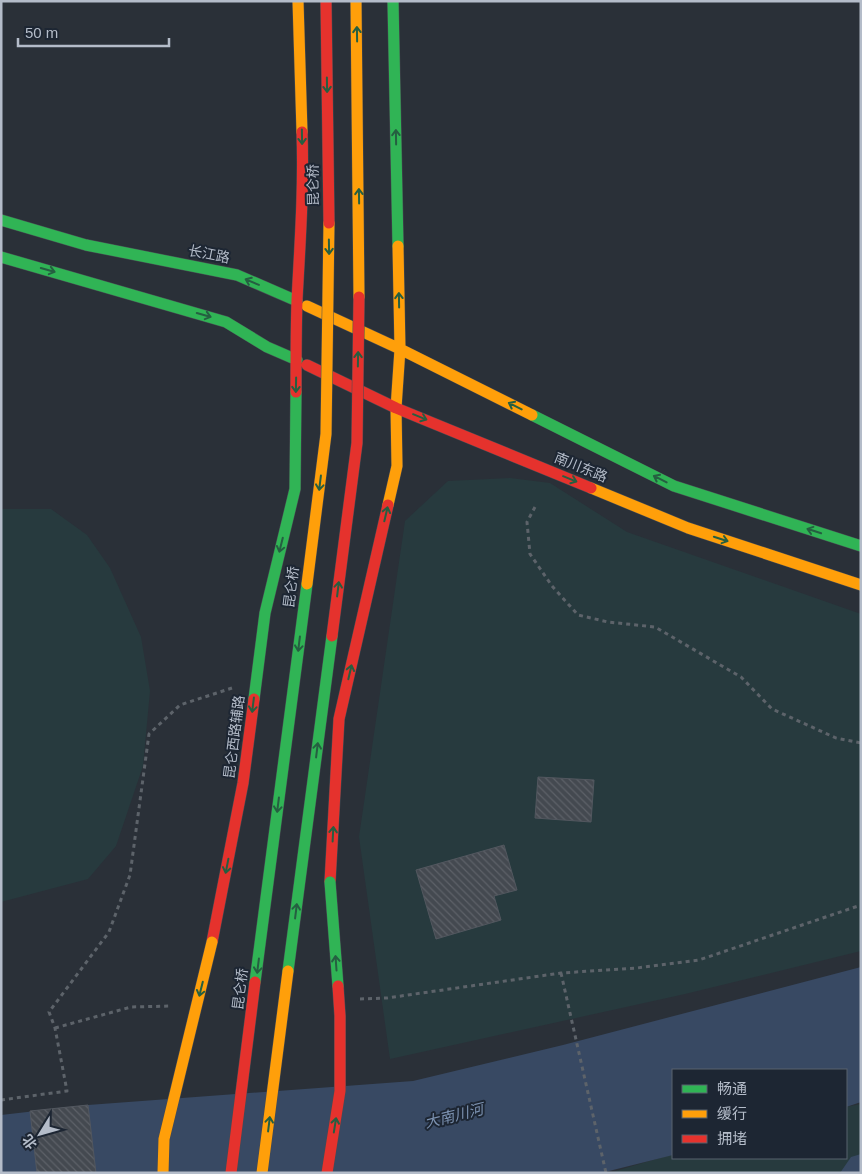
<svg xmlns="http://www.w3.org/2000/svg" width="862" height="1174" font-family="Helvetica,'Noto Sans SC',sans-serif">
<defs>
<pattern id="building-back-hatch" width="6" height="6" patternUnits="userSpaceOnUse" patternTransform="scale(1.25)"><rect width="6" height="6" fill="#444950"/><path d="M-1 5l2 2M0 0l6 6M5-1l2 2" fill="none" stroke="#5d6168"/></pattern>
</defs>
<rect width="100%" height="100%" fill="#2a3038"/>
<path fill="#273a3e" d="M510 478 550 483 627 532 861 614V951L685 994 390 1059 359 837 405 521 448 481Z
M1 509H51L87 535 110 568 141 637 150 691 143 766 116 846 88 879 1 902Z
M861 1104V1173H609L673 1154V1158H846V1107Z"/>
<path fill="#384963" d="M861 967V1102L846 1107V1070H673V1155L601 1173H1V1115L88 1105 413 1081 563 1045Z
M861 1154V1173H840L851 1157Z"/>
<path fill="url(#building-back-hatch)" stroke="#52575f" d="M538 777 594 780 591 822 535 818Z
M504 845 517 890 494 896 501 920 436 939 416 870Z
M88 1105 96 1173H37L30 1111Z"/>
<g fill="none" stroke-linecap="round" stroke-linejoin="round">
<g stroke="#484c53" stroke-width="12">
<path id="fast" d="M393 1 398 246
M1 220 86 245 237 275 297 301
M1 257 226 322 267 347 297 360
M532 415 674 486 861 546
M254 699 265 613 295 489 296 392"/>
</g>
<g stroke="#484c53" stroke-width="12">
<path id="slow" d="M298 1 302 132
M307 306 400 349 532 415
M591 488 688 528 861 585
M388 505 397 466 396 408 400 349 398 246"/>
</g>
<g stroke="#484c53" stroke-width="12">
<path id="jam" d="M307 365 396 408 591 488
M296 392C296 361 296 330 297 300 300 244 304 188 302 132
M330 882 339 719 388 505
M212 942 243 783 254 699"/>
</g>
<path stroke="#5d636a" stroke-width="3" stroke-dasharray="4 4" stroke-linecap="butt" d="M535 507 527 522 530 554 552 586 578 615 608 622 655 627 741 677 772 709 836 738 861 743
M561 973 606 1173
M360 999 387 998 561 973 637 968 699 960 861 905
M55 1028 131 1007 172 1006
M1 1100 67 1091 55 1028 49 1012 109 932 130 875 149 734 180 705 232 688"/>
<use href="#fast" stroke="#30b455" stroke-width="11"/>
<use href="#slow" stroke="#ff9f0a" stroke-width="11"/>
<use href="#jam" stroke="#e5322d" stroke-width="11"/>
<g stroke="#474c53" stroke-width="12" stroke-linecap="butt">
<path id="fast-bridge" d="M330 882 338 986
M288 971 332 636
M255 982 307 584"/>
</g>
<g stroke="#474c53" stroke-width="12" stroke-linecap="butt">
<path id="slow-bridge" d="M356 1 359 297
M307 584 326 434 329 223
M163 1173 164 1139 212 942
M262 1173 288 971"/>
</g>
<g stroke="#474c53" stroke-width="12" stroke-linecap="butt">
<path id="jam-bridge" d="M326 1 329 223
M332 636 357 443 359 297
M231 1173 255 982
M327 1173 340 1091V1016L338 986"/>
</g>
<use href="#fast-bridge" stroke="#30b455" stroke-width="11"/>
<use href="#slow-bridge" stroke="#ff9f0a" stroke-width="11"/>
<use href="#jam-bridge" stroke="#e5322d" stroke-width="11"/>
</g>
<defs><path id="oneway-shaft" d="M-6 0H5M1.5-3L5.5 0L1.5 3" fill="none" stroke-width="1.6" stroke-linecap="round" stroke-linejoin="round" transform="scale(1.25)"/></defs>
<g stroke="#255f41">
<use href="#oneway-shaft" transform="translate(357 34) rotate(-91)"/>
<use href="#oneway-shaft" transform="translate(327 85) rotate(89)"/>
<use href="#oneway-shaft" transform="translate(302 137) rotate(89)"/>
<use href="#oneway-shaft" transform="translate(396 137) rotate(-91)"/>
<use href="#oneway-shaft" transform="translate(359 196) rotate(-91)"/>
<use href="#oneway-shaft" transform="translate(329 247) rotate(89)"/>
<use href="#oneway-shaft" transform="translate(48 270) rotate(16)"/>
<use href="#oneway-shaft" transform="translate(252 282) rotate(-157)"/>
<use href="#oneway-shaft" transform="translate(399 300) rotate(-91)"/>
<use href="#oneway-shaft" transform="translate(204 315) rotate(16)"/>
<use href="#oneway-shaft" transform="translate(358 359) rotate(-89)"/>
<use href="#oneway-shaft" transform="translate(296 385) rotate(91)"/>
<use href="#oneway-shaft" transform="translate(515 406) rotate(-153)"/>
<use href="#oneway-shaft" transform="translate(420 417) rotate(22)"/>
<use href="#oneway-shaft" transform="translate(570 479) rotate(22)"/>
<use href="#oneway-shaft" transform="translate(660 479) rotate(-153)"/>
<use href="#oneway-shaft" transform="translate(320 483) rotate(97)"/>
<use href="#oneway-shaft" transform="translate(386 514) rotate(-77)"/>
<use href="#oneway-shaft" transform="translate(814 531) rotate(-162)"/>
<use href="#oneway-shaft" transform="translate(721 539) rotate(18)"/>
<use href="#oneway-shaft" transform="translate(281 545) rotate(104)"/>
<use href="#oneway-shaft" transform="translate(338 589) rotate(-83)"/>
<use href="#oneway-shaft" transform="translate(299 644) rotate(97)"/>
<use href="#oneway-shaft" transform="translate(350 672) rotate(-77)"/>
<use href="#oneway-shaft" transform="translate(253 705) rotate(97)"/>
<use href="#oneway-shaft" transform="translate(317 750) rotate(-83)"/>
<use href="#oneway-shaft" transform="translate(278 805) rotate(97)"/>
<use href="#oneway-shaft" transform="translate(333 834) rotate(-87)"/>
<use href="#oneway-shaft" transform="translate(227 866) rotate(101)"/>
<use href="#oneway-shaft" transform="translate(296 911) rotate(-83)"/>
<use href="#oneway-shaft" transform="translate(336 963) rotate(-94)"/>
<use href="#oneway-shaft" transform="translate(258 966) rotate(97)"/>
<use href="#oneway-shaft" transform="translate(201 989) rotate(104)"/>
<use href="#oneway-shaft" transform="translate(269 1124) rotate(-83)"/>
<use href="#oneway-shaft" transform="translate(335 1125) rotate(-81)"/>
</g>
<g text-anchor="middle" stroke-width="4" stroke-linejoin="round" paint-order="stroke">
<g font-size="14" fill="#b4bcc9" stroke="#1d2633">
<text transform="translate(313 185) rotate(-91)" y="5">昆仑桥</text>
<text transform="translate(209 254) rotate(11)" y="5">长江路</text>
<text transform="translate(581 467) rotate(22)" y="5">南川东路</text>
<text transform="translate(291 587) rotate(-83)" y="5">昆仑桥</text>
<text transform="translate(234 737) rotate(-83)" y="5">昆仑西路辅路</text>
<text transform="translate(240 989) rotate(-83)" y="5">昆仑桥</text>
</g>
<g font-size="15" font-style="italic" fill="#7c92b1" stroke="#1d2633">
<text transform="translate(454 1116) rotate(-14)" y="5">大南川河</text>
</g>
</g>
<rect width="862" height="1174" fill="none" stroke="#b4bcc9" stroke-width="5"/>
<rect x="672" y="1069" width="175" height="90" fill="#1d2633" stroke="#59626f"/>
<rect x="682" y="1085" width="25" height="8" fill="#30b455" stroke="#59626f"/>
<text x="717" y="1094" font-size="15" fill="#b4bcc9">畅通</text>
<rect x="682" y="1110" width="25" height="8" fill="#ff9f0a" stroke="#59626f"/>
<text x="717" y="1119" font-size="15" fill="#b4bcc9">缓行</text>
<rect x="682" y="1135" width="25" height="8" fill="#e5322d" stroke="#59626f"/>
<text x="717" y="1144" font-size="15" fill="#b4bcc9">拥堵</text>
<g transform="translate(40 1134) rotate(233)" stroke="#1d2633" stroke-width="4" paint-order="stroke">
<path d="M0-4L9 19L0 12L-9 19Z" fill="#b4bcc9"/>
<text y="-8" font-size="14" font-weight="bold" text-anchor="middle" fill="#b4bcc9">北</text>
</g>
<path d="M18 38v8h151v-8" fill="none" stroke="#b4bcc9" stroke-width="2.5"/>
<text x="25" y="38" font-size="15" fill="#b4bcc9" stroke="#1d2633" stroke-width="4" paint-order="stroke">50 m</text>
</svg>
